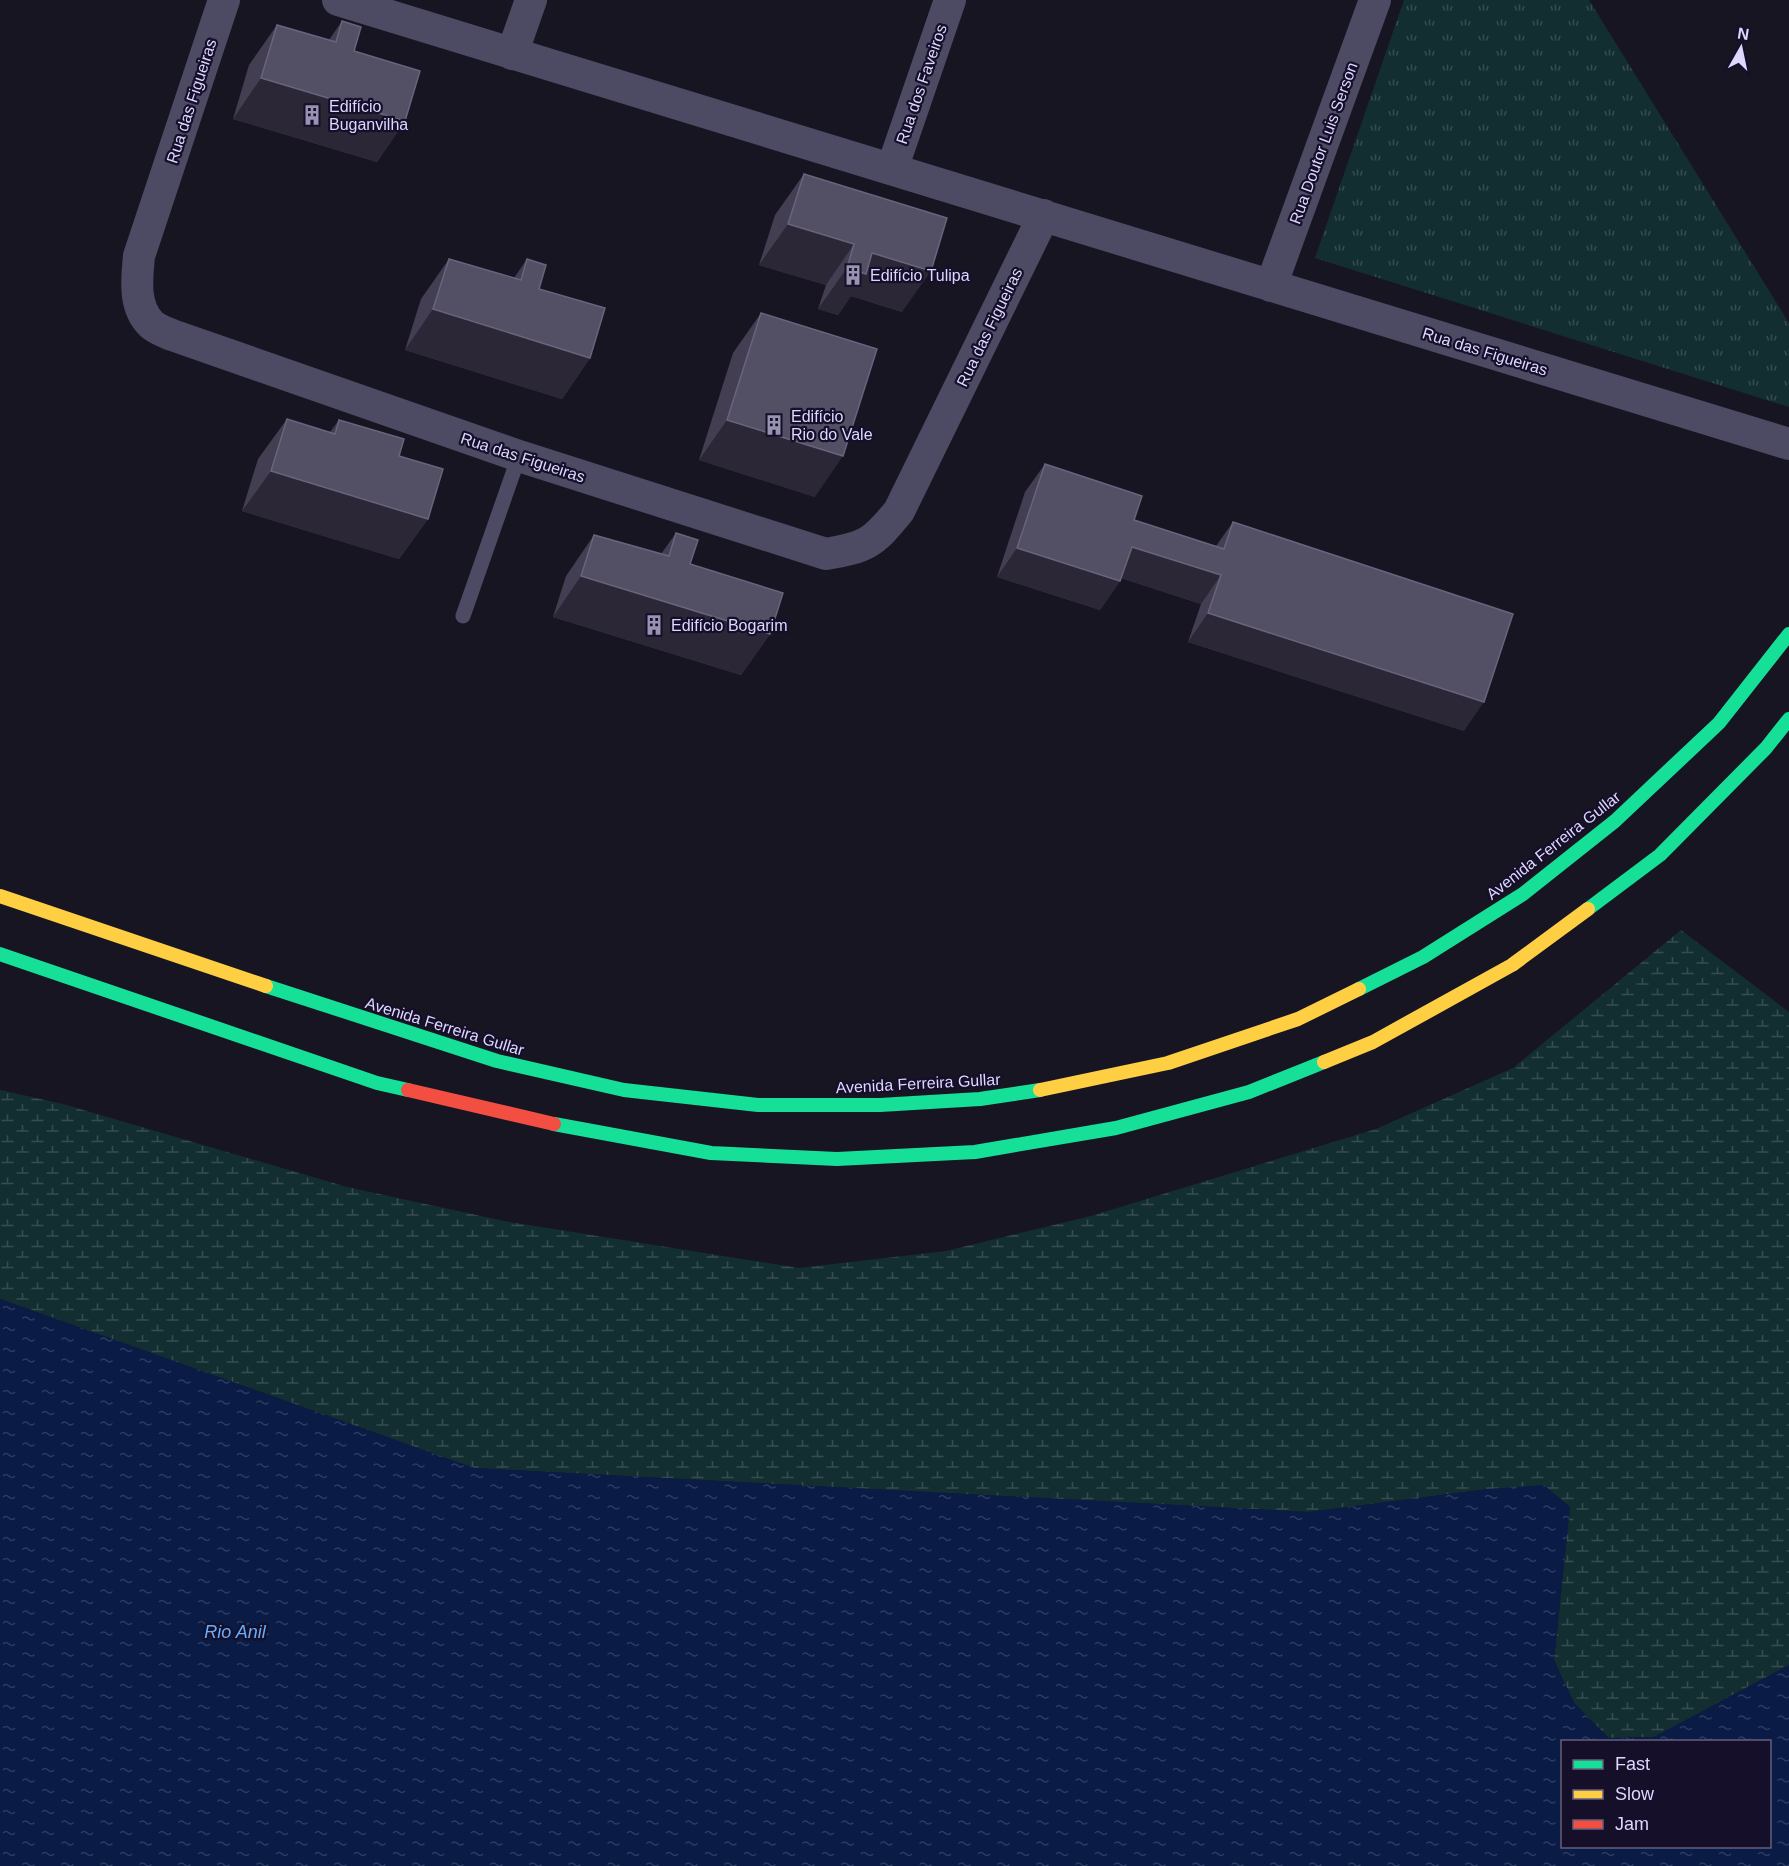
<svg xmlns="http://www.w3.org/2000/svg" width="1789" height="1866" font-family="Arial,sans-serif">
<defs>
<pattern id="grass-tufts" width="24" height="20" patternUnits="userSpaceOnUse" patternTransform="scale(1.5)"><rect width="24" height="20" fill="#132e31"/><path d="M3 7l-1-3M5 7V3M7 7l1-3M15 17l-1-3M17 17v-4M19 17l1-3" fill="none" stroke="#354c50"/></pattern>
<pattern id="wetland-marsh" width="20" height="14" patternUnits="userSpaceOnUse" patternTransform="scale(1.5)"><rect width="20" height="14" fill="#132e31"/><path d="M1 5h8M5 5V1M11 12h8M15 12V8" fill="none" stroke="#354c50"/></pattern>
<pattern id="water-ripples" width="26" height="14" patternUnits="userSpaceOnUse" patternTransform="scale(1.5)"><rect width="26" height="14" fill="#0a1b45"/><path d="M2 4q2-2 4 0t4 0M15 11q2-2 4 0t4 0" fill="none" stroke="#2d3b61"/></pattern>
</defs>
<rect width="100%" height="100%" fill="#181523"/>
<path fill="url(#grass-tufts)" d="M1404 0H1589L1789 323V407L1315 258Z"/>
<path fill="url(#wetland-marsh)" d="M1681 930 1789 1012V1665L1654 1737 1609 1738 1574 1703 1554 1660 1570 1507 1488 1489 1308 1512 474 1468 0 1299V1090L63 1104 347 1187 504 1221 799 1268 946 1251 1091 1216 1376 1129 1513 1068Z"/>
<path fill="url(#water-ripples)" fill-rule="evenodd" d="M0 1299 474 1468 1308 1512 1488 1489 1544 1485 1570 1507 1554 1660 1574 1703 1608 1738 1654 1737 1789 1665V1866H0ZM1562 1742H1770V1846H1562Z"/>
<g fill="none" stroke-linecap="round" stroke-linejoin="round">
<path stroke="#4d4a64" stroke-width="15" d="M463 616 519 456"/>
<path stroke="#4d4a64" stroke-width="32" d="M224 0 139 256C137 278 133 306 151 324 156 329 165 332 172 335L519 456 826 554C867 547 873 543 899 511L1044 215
M338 0 1789 444
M512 54 531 0
M892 169 950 0
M1271 286 1375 0"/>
<path stroke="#16e098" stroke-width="14" d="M1588 909 1660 855 1766 748 1789 719
M0 954 377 1083 408 1090
M266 986 497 1061 624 1090 758 1105H880L980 1099 1040 1090
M1359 989 1423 957 1523 894 1615 821 1719 723 1789 634
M554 1124 711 1153 837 1159 975 1152 1116 1128 1249 1092 1324 1062"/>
<path stroke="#ffcf43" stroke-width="14" d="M0 896 266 986
M1324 1062 1373 1042 1512 965 1588 909
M1040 1090 1168 1063 1298 1019 1359 989"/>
<path stroke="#f24e42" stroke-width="14" d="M408 1090 554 1124"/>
</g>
<path fill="#433e52" d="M342 21 354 51 405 121 377 162 233 119 249 65 277 25 329 40Z
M804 174 902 312 851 296 838 315 818 309 826 285 759 265 775 215Z
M449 259 514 278 527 259 539 289 590 358 562 399 405 350 421 299Z
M761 313 815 497 699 460 733 353Z
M287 419 330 432 339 420 399 456 428 519 399 559 242 511 258 459Z
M1045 464 1134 520 1216 546 1233 522 1464 731 1188 642 1201 604 1121 578 1120 581 1100 610 997 577 1025 492Z
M676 533 690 564 770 634 741 675 553 617 566 576 594 535 661 554Z"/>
<path fill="#2b2737" d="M261 78 405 121 377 162 233 119Z
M788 224 854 244 826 285 759 265Z
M872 253 931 271 902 312 851 296 838 315 818 309 847 268Z
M433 309 590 358 562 399 405 350Z
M727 420 843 456 815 497 699 460Z
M271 471 428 519 399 559 242 511Z
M1132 547 1221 575 1201 604 1112 575Z
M1017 548 1120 581 1100 610 997 577Z
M581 576 770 634 741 675 553 617Z
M1208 613 1484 702 1464 731 1188 642Z"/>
<path fill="#534f65" stroke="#69647d" stroke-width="1.5" d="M342 21 361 27 354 51 420 71 405 121 261 78 277 25 336 42Z
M804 174 947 218 931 271 872 253 866 274 847 268 854 244 788 224Z
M449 259 521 280 527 259 546 265 539 289 605 308 590 358 433 309Z
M761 313 877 349 843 456 727 420Z
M287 419 335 434 339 420 404 439 399 456 443 469 428 519 271 471Z
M1045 464 1142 496 1134 520 1224 549 1233 522 1513 614 1484 702 1208 613 1221 575 1132 547 1120 581 1017 548Z
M676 533 698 540 690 564 783 593 770 634 581 576 594 535 669 556Z"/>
<defs>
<g id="building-bare" transform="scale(1.62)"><path d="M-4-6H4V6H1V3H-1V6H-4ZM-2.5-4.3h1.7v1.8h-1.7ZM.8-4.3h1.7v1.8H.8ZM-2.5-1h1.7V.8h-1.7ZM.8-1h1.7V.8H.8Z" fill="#9993b2" stroke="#150f29" stroke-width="2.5" paint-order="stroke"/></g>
</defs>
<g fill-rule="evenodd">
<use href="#building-bare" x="312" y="115"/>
<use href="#building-bare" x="853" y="275"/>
<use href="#building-bare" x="774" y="425"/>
<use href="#building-bare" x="654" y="625"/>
</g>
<g text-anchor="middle" stroke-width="4.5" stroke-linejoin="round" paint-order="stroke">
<g font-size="16" fill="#ded7ff" stroke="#150f29">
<text transform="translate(921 84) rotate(-71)" y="6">Rua dos Faveiros</text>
<text transform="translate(191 101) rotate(-72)" y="6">Rua das Figueiras</text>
<text transform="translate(1323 143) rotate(-70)" y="6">Rua Doutor Luis Serson</text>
<text transform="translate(989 327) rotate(-64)" y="6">Rua das Figueiras</text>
<text transform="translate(1485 351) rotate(17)" y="6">Rua das Figueiras</text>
<text transform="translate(523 457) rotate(18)" y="6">Rua das Figueiras</text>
<text transform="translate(1553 845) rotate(-38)" y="6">Avenida Ferreira Gullar</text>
<text transform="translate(445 1026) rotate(17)" y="6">Avenida Ferreira Gullar</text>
<text transform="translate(918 1083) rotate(-3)" y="6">Avenida Ferreira Gullar</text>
</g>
<g font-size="16" fill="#ded7ff" stroke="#150f29" text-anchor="start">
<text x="329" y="112">Edifício<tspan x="329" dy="18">Buganvilha</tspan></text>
<text x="870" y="281">Edifício Tulipa</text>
<text x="791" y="422">Edifício<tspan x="791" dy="18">Rio do Vale</tspan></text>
<text x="671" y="631">Edifício Bogarim</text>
</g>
<g font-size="18" font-style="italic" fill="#65adff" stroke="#150f29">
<text x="235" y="1638">Rio Anil</text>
</g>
</g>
<rect x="1561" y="1740" width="210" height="108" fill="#150f29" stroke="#655f7f" stroke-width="1.5"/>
<rect x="1573" y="1760" width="30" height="9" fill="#16e098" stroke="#655f7f" stroke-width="1.5"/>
<text x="1615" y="1770" font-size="18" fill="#ded7ff">Fast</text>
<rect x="1573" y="1790" width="30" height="9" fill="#ffcf43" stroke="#655f7f" stroke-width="1.5"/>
<text x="1615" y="1800" font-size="18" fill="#ded7ff">Slow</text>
<rect x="1573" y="1820" width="30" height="9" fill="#f24e42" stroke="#655f7f" stroke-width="1.5"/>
<text x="1615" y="1830" font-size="18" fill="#ded7ff">Jam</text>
<g transform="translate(1741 48) rotate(9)" stroke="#150f29" stroke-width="4.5" paint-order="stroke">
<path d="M0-4.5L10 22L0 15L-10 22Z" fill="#ded7ff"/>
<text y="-9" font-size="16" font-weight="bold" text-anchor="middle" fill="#ded7ff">N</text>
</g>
</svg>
